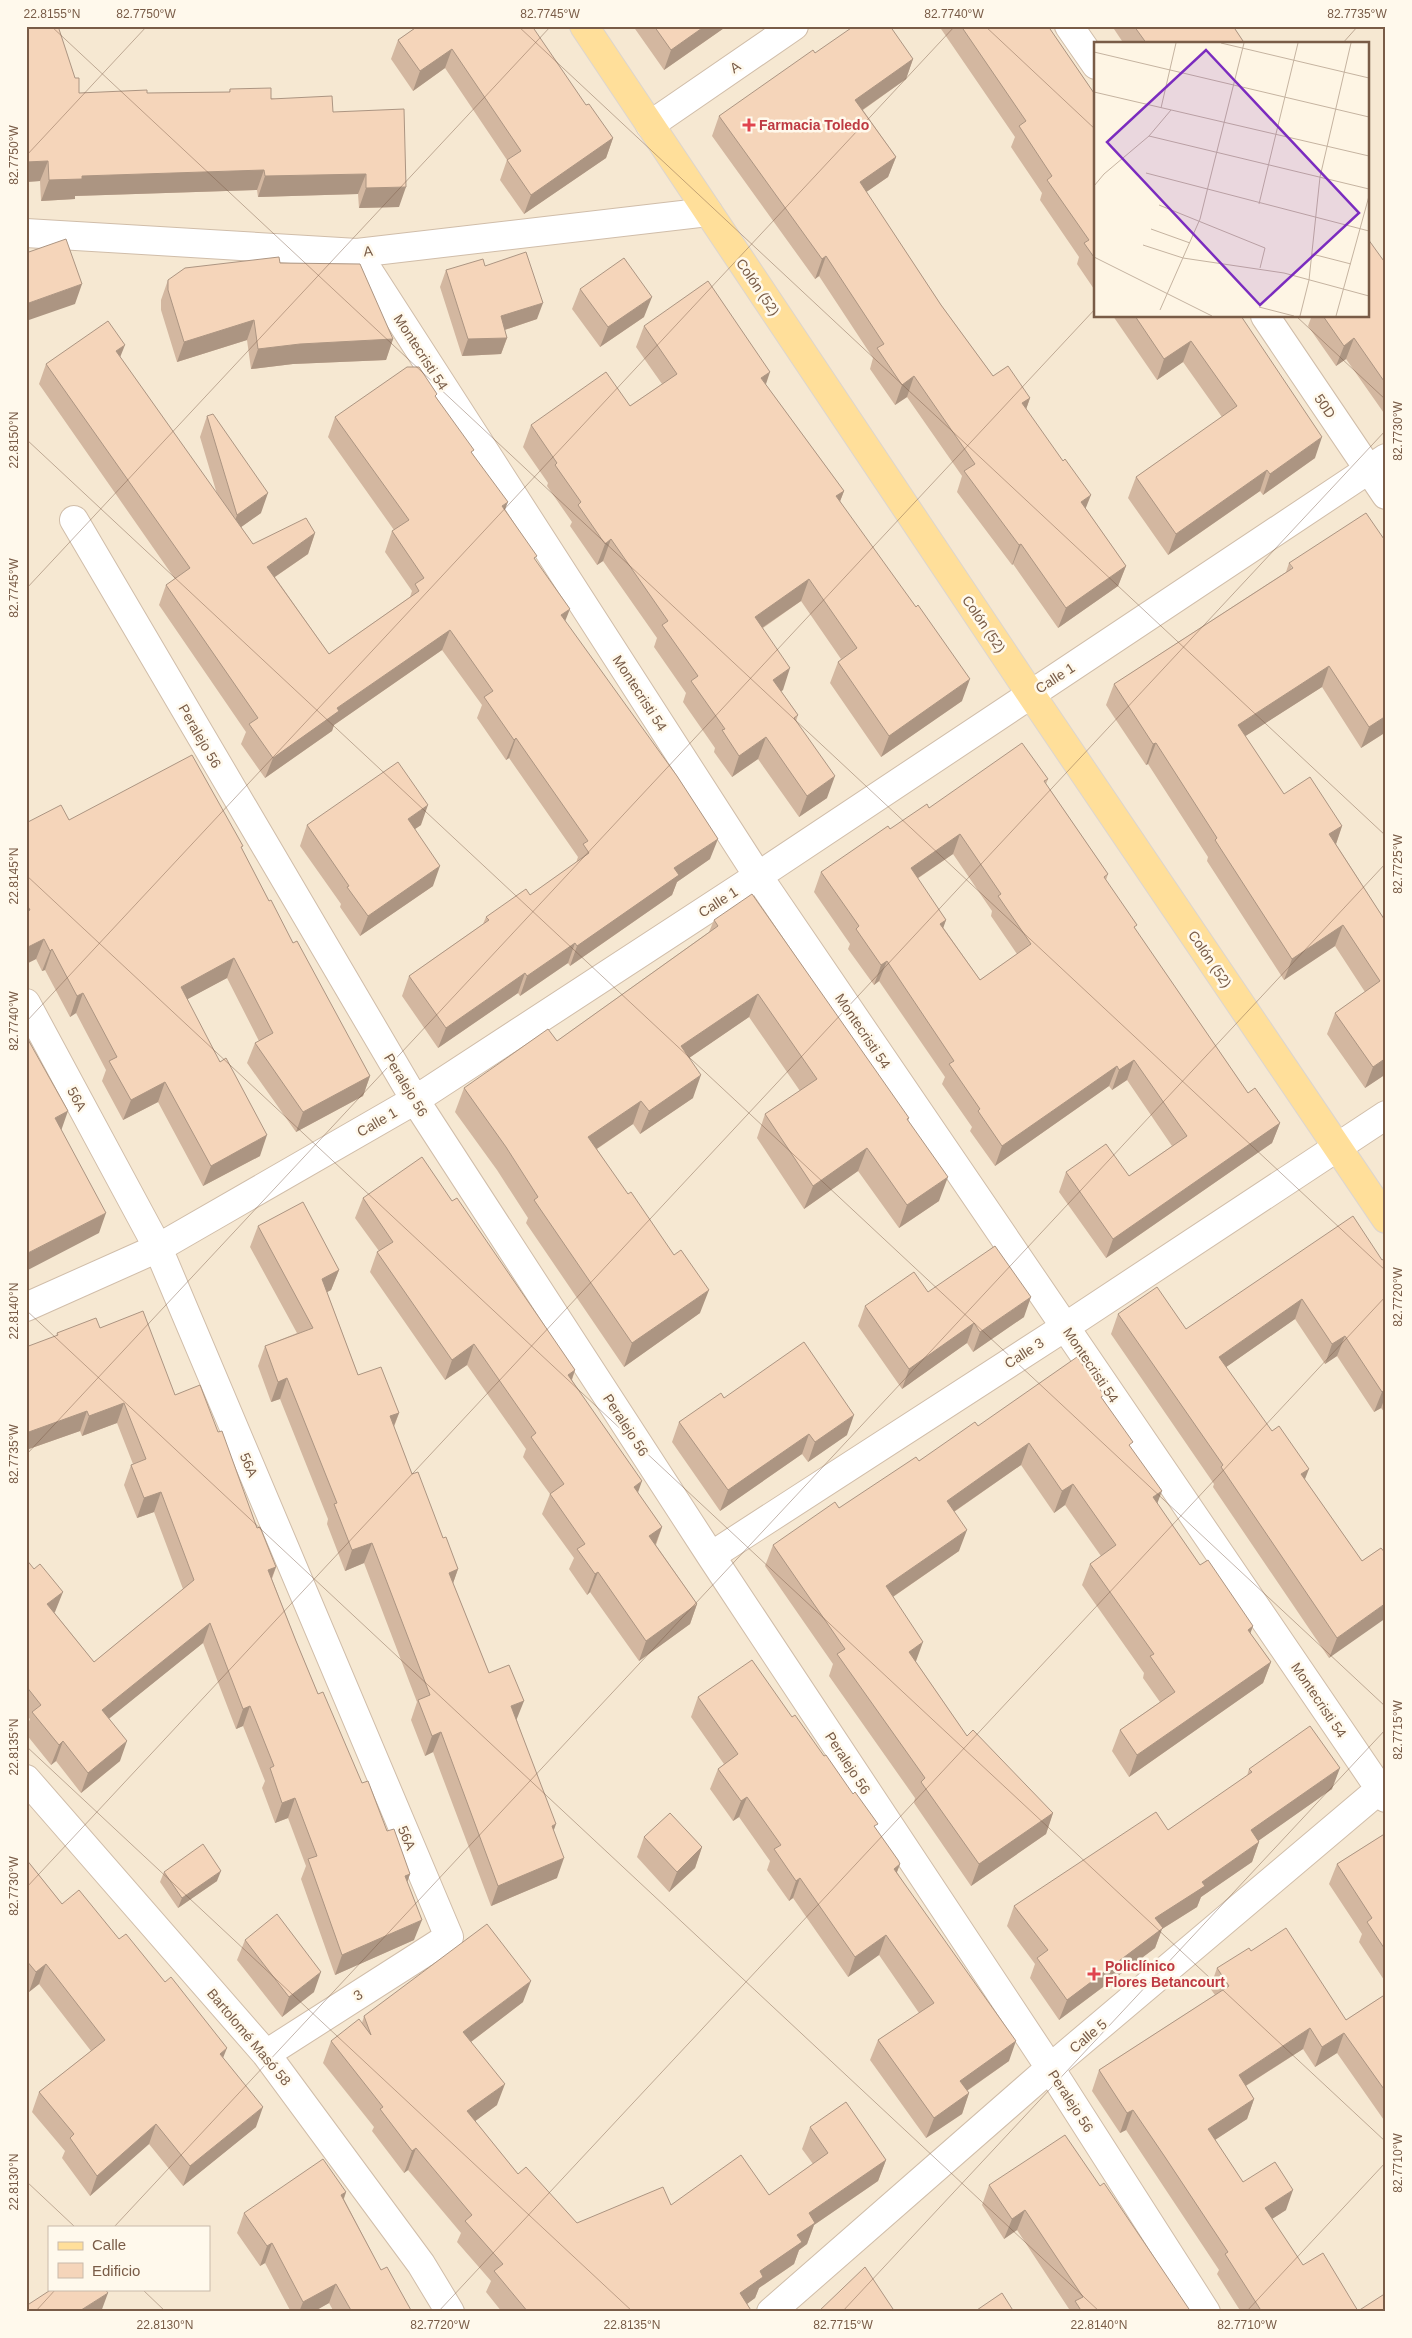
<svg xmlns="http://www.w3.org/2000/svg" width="1412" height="2338" font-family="Helvetica,sans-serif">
<rect width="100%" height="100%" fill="#fef5e4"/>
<path fill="#f6e8d2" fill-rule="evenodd" d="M26 26H1386V2312H26ZM1096 44H1368V316H1096ZM49 2227H209V2289H49Z"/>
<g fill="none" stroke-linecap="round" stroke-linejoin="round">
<g stroke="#d0bda9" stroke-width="30">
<path id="minor" d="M1069 26 1096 65
M650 125 794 26
M26 233 357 253 708 212
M357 253 758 876 1386 1798
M1265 316 1386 495
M74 520 415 1100 711 1556 1050 2068 1206 2312
M26 1003 158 1248 449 1937 266 2054
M26 1307 158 1248 415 1100 758 876 1386 458
M711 1556 1065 1327 1386 1115
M26 1779 266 2054 421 2264 450 2312
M771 2312 1050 2068 1386 1784"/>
</g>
<g stroke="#dcd5cf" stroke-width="30">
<path id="major" d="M584 26 1030 693 1386 1219"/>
</g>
<use href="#minor" stroke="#fff" stroke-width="28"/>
<use href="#major" stroke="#ffdf9a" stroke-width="28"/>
</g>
<path fill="#d3b7a0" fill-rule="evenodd" d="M26 26 79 93H147L229 92 230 89 333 112 399 207 359 208 358 194 258 197 257 190 75 196V199L41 201 40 181 26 182Z
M418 26 586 105 613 138 606 158 524 214 500 180 507 160 445 68 413 91 391 59 398 40Z
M633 26H727L664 70Z
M939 26H1048L1096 96V292L1077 264 1079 257 1040 200 1042 193 1011 147 1015 137Z
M1112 26H1233L1245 44H1124Z
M815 53 913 59 906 79 863 110 896 157 888 177 866 192 941 305 993 376 1030 398 1026 409 1086 509 1126 566 1118 586 1058 628 1013 564 1012 565 957 492 962 476 907 397 895 405 870 369 873 358 819 276 815 279 712 136 719 116Z
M280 263 393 339 386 360 293 364 251 369 247 340 177 362 161 310V300L168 280Z
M1386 264V416L1346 359 1336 366 1308 326 1311 318 1310 316H1368Z
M485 266 537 319 505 330 507 338 501 354 462 356 440 287 446 270Z
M580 289 644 317 600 347 572 309Z
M1113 316H1241L1315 458 1263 495 1260 491 1168 555 1128 498 1136 477 1222 417 1183 362 1157 380Z
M644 326 766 385 844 491 840 501 962 701 881 757 830 683 838 662 841 659 801 601 763 628 783 690 781 691 798 715 796 721 827 798 799 817 758 759 732 777 714 752 715 748 683 702 686 693 654 647 657 638 603 561 597 565 570 526 572 522 547 486 548 483 523 447 531 425 630 406 662 384 636 347Z
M120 357 217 494 200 437 207 416 261 513 241 527 253 544 315 533 308 554 275 577 329 654 410 597 412 591 385 552 392 531 394 530 328 437 335 417 436 397 472 453 505 510 535 560 565 621 710 859 677 882 672 895 570 966 568 963 520 996 518 993 438 1048 402 996 409 976 483 924 486 917 530 895 576 863 578 857 509 758 506 760 477 718 482 705 442 650 334 725 332 731 265 778 241 744 246 732 159 605 166 585 175 579 39 384 46 364Z
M1289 563 1386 732 1361 748 1322 687 1245 736 1284 794 1342 826 1336 844 1386 922V1074L1365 1088 1327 1034 1335 1013 1365 992 1335 946 1284 980 1207 861 1208 857 1148 764 1146 765 1106 705 1114 684 1286 572Z
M1048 779 1046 784 1108 874 1106 880 1135 929 1248 1093 1280 1123 1272 1143 1106 1258 1059 1192 1066 1172 1129 1176 1172 1146 1127 1080 1112 1090 1109 1086 995 1166 970 1131 972 1127 942 1084 945 1077 879 981 874 985 848 949 850 944 814 892 821 872 890 829 929 808ZM953 854 992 911 991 916 1017 954 980 980 943 927 946 920 917 879Z
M69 820 242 849 269 901 370 1076 363 1096 296 1132 247 1063 255 1043 259 1041 227 978 187 999 260 1156 203 1186 158 1102 123 1120 102 1081 106 1070 76 1013 70 1017 45 970 42 971 36 959 26 964V823Z
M307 825H421L415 829 433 886 360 936 340 907 341 904 300 846Z
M714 920 909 1118 908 1121 939 1201 899 1228 858 1171 804 1209 757 1138 765 1114 800 1091 749 1017 689 1058 693 1098 640 1134 633 1124 597 1149 700 1313 624 1367 526 1223 528 1218 497 1170 455 1112 464 1088 557 1041 709 932Z
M363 1198 452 1201 575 1370 572 1380 638 1493 662 1527 656 1545 697 1604 690 1624 639 1661 590 1592 587 1595 569 1569 574 1558 542 1514 550 1494 523 1457 526 1449 467 1365 445 1380 370 1272 377 1252 379 1251 355 1218Z
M258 1226 339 1270 331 1290 327 1292 358 1375 399 1413 394 1427 412 1474 458 1569 453 1583 489 1673 517 1720 554 1831 557 1878 491 1906 433 1752 425 1756 411 1720 417 1702 364 1563 345 1571 327 1524 328 1519 280 1399 271 1402 258 1366 265 1346 297 1333 250 1247Z
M1386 1258V1414L1381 1408 1374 1412 1337 1356 1325 1364 1295 1319 1226 1367 1362 1561 1381 1548 1329 1658 1213 1487 1214 1484 1111 1334 1118 1314 1186 1329 1382 1260Z
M928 1292 1024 1317 973 1352 967 1343 902 1389 858 1326 865 1306Z
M100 1328 175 1395 218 1432 257 1528 276 1567 272 1579 296 1641 318 1694 362 1783 410 1874 407 1882 414 1940 335 1975 301 1879 306 1866 288 1818 275 1823 262 1788 265 1781 243 1726 236 1729 203 1643 109 1718 120 1761 81 1793 56 1761 51 1765 26 1734V1729L30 1719 26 1715V1559L55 1612H54L94 1662 183 1589 154 1512 137 1518 124 1485 131 1465 133 1464 117 1423 82 1436 80 1431 26 1450 57 1333Z
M724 1398 847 1435 808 1462 802 1454 720 1511 672 1442 679 1422Z
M1103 1399 1131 1448 1157 1504 1200 1565 1253 1626 1250 1633 1271 1662 1263 1683 1129 1777 1112 1751 1120 1730 1160 1702 1143 1678 1144 1673 1082 1585 1090 1564 1101 1556 1065 1505 1054 1513 1021 1465 954 1512 959 1551 893 1597 916 1662 967 1736 1053 1813 1046 1834 971 1886 914 1803 915 1798 829 1676 833 1664 765 1566 773 1545 839 1508 978 1426Z
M698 1697 792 1717 824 1756 876 1829 900 1864 897 1872 1009 2061 967 2091 969 2093 962 2114 926 2138 870 2060 878 2040 919 2013 879 1955 848 1977 793 1898 789 1901 767 1870 770 1861 739 1817 733 1821 710 1789 718 1769 724 1764 691 1717Z
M1249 1769 1332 1789 1259 1840V1842L1252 1862 1201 1897 1197 1907 1162 1929 1155 1948 1059 2020 1030 1978 1035 1964 1007 1926 1014 1906 1168 1830 1247 1776Z
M1386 1833V1983L1359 1942 1362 1934 1329 1884 1337 1864Z
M644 1837 702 1847 695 1868 669 1892 637 1857Z
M26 1859 62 1904 119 1939 223 2058 256 2127 183 2186 149 2144 90 2196 62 2158 65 2151 32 2112 39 2092 91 2051 39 1984 29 1992 26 1989Z
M164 1872 217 1881 178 1908 160 1882Z
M245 1940 314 1992 282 2017 237 1960Z
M1251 1951 1346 2020 1386 1994V2123L1337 2053 1315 2067 1303 2049 1246 2086 1254 2099 1247 2119 1215 2140 1243 2182 1286 2210 1272 2219 1303 2265 1358 2311 1386 2312H1241L1217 2274 1219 2270 1126 2130 1120 2133 1092 2091 1099 2070 1215 1995 1210 1988 1217 1968Z
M523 2002 471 2042 497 2105 475 2121 518 2174 577 2223 671 2205 769 2195 813 2164 802 2149 810 2127 886 2160 878 2181 814 2225 807 2244 799 2250 794 2264 759 2288 755 2298 747 2304 752 2312H502L486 2292 491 2281 457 2242 461 2233 408 2170 404 2173 372 2131 374 2127 323 2063 331 2041 362 2023 364 2016Z
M989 2185 1100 2186 1191 2312H1071L1017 2230 1004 2239 982 2205Z
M346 2192 344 2199 381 2270 412 2312H334L329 2303 313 2312H291L265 2263 260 2266 237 2233 244 2213Z"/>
<path fill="#ac9582" d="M705 26H727L664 70 671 50Z
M452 49 445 68 413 91 420 71Z
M913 59 906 79 848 120 855 100Z
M613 138 606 158 524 214 531 195Z
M896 157 888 177 852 202 860 182Z
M48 161 40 181 26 182V162Z
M264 170 257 190 75 196V199L41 201 49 180 82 176Z
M366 174 358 194 258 197 265 176Z
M406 187 399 207 359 208 366 188Z
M826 256 819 276 815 279 822 259Z
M82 284 75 304 26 321V304Z
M652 297 644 317 600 347 608 327Z
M543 303 537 319 495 333 501 316Z
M254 320 247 340 177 362 184 342Z
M507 338 501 354 462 356 468 339Z
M1354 338 1346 359 1336 366 1344 346Z
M393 339 386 360 293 364 251 369 258 349 300 344Z
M1191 341 1183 362 1157 380 1164 359Z
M125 345 117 365 116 351Z
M770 372 763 393 761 378Z
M914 376 907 397 895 405 902 385Z
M1030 398 1023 418 1022 403Z
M1322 437 1315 458 1263 495 1270 474Z
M1267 470 1260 491 1168 555 1176 534Z
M844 491 836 512V496Z
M268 493 261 513 230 535 237 515Z
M1091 495 1083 515 1081 502Z
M508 502 500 522 502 506Z
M315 533 308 554 260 587 267 567Z
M611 539 603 561 597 565 605 544Z
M1021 544 1013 564 1012 565 1019 545Z
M1126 566 1118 586 1058 628 1066 608Z
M809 579 801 601 747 638 755 617Z
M570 609 562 629 561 615Z
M450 630 442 650 334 725 332 731 265 778 273 758 337 708Z
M1329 666 1322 687 1230 746 1238 725Z
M790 668 783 690 765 702 773 680Z
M970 679 962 701 881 757 889 736Z
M1386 716V732L1361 748 1369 727Z
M766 737 758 759 732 777 739 756Z
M516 738 509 758 506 760 514 740Z
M1156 743 1148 764 1146 765 1153 744Z
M835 776 827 798 799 817 807 796Z
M428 805 421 825 400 839 408 819Z
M1342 826 1335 847 1329 834Z
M960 834 953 854 903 888 911 868Z
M718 839 710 859 677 882 672 895 570 966 577 946 674 868Z
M440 866 433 886 360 936 368 916Z
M946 920 939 940 940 924Z
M1343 925 1335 946 1284 980 1292 959Z
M44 939 36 959 26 964V948Z
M575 943 568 963 520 996 527 976Z
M52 949 45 970 42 971 50 951Z
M234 958 227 978 173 1007 181 987Z
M887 961 879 981 874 985 881 965Z
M525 973 518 993 438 1048 446 1028Z
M83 993 76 1013 70 1017 77 996Z
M758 994 749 1017 673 1069 681 1046Z
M1386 1058V1074L1365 1088 1373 1067Z
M1134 1060 1127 1080 1112 1090 1119 1070Z
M1117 1066 1109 1086 995 1166 1002 1146Z
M701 1075 693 1098 640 1134 649 1111Z
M370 1076 363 1096 296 1132 303 1112Z
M165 1082 158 1102 123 1120 131 1100Z
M641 1101 633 1124 580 1160 588 1137Z
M68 1111 61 1131 55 1118Z
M1280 1123 1272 1143 1106 1258 1113 1239Z
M267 1135 260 1156 203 1186 211 1166Z
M867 1148 858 1171 804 1209 813 1186Z
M948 1177 939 1201 899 1228 907 1205Z
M106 1213 99 1233 26 1271V1254Z
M339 1270 331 1290 314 1299 322 1279Z
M709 1290 700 1313 624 1367 632 1343Z
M1031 1297 1024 1317 973 1352 980 1332Z
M1302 1299 1295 1319 1212 1377 1219 1357Z
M974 1323 967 1343 902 1389 909 1369Z
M1345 1336 1337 1356 1325 1364 1332 1344Z
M474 1344 467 1365 445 1380 452 1360Z
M575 1370 568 1390V1375Z
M287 1378 280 1399 271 1402 278 1382Z
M1386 1389V1395L1381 1408 1374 1412 1382 1392Z
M124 1403 117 1423 82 1436 89 1416Z
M87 1411 80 1431 26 1450V1433Z
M399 1413 391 1433 390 1416Z
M854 1415 847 1435 808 1462 815 1442Z
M809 1434 802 1454 720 1511 728 1490Z
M1029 1443 1021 1465 939 1522 947 1501Z
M1309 1469 1301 1489V1474Z
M642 1481 635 1501 634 1487Z
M1073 1484 1065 1505 1054 1513 1062 1491Z
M1162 1491 1154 1512 1153 1497Z
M161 1492 154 1512 137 1518 144 1498Z
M662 1527 654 1548 649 1536Z
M967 1530 959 1551 878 1607 886 1586Z
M372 1543 364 1563 345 1571 352 1550Z
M276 1567 268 1587V1570Z
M458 1569 451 1589 449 1573Z
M598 1572 590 1592 587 1595 595 1574Z
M63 1592 55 1612 40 1624 47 1604Z
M1386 1603V1618L1329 1658 1337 1638Z
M697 1604 690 1624 639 1661 646 1641Z
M210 1623 203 1643 95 1730 102 1710Z
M1253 1626 1245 1648 1248 1630Z
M923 1642 915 1664 909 1652Z
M1271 1662 1263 1683 1129 1777 1137 1755Z
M524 1701 516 1721 511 1706Z
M250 1706 243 1726 236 1729 243 1709Z
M441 1732 433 1752 425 1756 432 1736Z
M63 1741 56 1761 51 1765 59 1745Z
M127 1741 120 1761 81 1793 88 1773Z
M1340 1768 1332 1789 1244 1851 1251 1830Z
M747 1797 739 1817 733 1821 741 1801Z
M295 1798 288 1818 275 1823 282 1803Z
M1053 1813 1046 1834 971 1886 979 1864Z
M556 1824 549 1844 552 1826Z
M1259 1842 1252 1862 1201 1897 1197 1907 1162 1929 1155 1948 1059 2020 1067 2000 1155 1918 1202 1882Z
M702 1847 695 1868 669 1892 677 1872Z
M564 1858 557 1878 491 1906 498 1886Z
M900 1864 892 1885 894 1869Z
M221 1871 217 1881 178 1908 182 1898Z
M410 1874 403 1894 405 1876Z
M800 1878 793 1898 789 1901 796 1881Z
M422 1920 414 1940 335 1975 342 1955Z
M886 1935 879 1955 848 1977 855 1957Z
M46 1964 39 1984 29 1992 36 1972Z
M321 1972 314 1992 282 2017 289 1997Z
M531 1981 523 2002 455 2054 463 2032Z
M1310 2028 1303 2049 1231 2095 1239 2075Z
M1344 2033 1337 2053 1315 2067 1322 2047Z
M1016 2041 1009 2061 952 2101 960 2081Z
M227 2048 219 2068 220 2054Z
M505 2084 497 2105 459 2133 467 2111Z
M969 2093 962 2114 926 2138 934 2118Z
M1254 2099 1247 2119 1201 2149 1208 2129Z
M263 2107 256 2127 183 2186 190 2166Z
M1133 2110 1126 2130 1120 2133 1127 2113Z
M156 2124 149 2144 90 2196 97 2176Z
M416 2148 408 2170 404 2173 412 2151Z
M886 2160 878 2181 814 2225 807 2244 799 2250 794 2264 759 2288 755 2298 736 2312 740 2293 760 2271 797 2235 809 2213Z
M1293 2190 1286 2210 1258 2228 1265 2208Z
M346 2192 339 2211 341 2195Z
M1025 2210 1017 2230 1004 2239 1012 2219Z
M272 2243 265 2263 260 2266 267 2246Z
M336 2284 329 2303 313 2312H299L303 2302Z
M108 2293 101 2312H78Z"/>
<path fill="#f5d5ba" stroke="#ac9582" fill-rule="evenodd" d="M26 26H58L75 78H79V93L147 90V93L230 92V89L271 88V99L332 96 333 112 404 109 406 187 366 188V174L265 176 264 170 82 176V179L49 180 48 161 26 162Z
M418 26H532L586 105 589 104 613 138 531 195 507 160 521 151 452 49 420 71 398 40Z
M654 26H705L671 50Z
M854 26H890L913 59 855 100 896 157 860 182 941 305 993 376 1008 366 1030 398 1022 403 1063 461 1065 459 1091 495 1081 502 1126 566 1066 608 1021 544 1019 545 964 471 975 464 914 376 902 385 877 348 884 344 826 256 822 259 719 116 813 50 815 53Z
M961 26H1048L1096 96V260L1084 243 1089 240 1047 180 1052 176 1019 126 1026 121Z
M1134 26H1233L1245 44H1147Z
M66 239 82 284 26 304V253Z
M1368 239 1386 264V384L1354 338 1344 346 1323 316H1368Z
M526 252 543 303 501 316 507 338 468 339 446 270 483 259 485 266Z
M279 257 280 263 360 264 393 339 300 344 258 349 254 320 184 342 168 290V280L185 268Z
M624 258 652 297 608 327 580 289Z
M708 281 770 372 761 378 844 491 836 496 916 607 918 605 970 679 889 736 838 662 857 648 809 579 755 617 790 668 773 680 798 715 794 718 835 776 807 796 766 737 739 756 722 730 725 729 691 681 698 676 662 625 668 621 611 539 605 544 578 505 581 502 555 465 557 463 531 425 606 372 630 406 677 374 644 326Z
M1135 316H1241L1322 437 1270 474 1267 470 1176 534 1136 477 1237 406 1191 341 1164 359Z
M108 321 125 345 116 351 253 544 306 518 315 533 267 567 329 654 419 591 415 584 424 578 392 531 409 520 335 417 407 367H419L437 394 435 396 474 450 471 452 508 502 502 506 537 556 534 558 570 609 561 615 677 776 718 839 674 868 679 875 577 946 575 943 527 976 525 973 446 1028 409 976 489 920 486 917 526 889 530 895 589 853 583 844 588 841 516 738 514 740 484 697 493 691 450 630 337 708 339 711 273 758 249 724 258 718 166 585 190 568 46 364Z
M213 414 268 493 237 515 207 416Z
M1366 513 1386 542V716L1369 727 1329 666 1238 725 1284 794 1310 777 1342 826 1329 834 1386 922V1058L1373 1067 1335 1013 1380 981 1343 925 1292 959 1215 840 1217 838 1156 743 1153 744 1114 684 1293 568 1289 563Z
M1022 743 1048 779 1044 781 1108 874 1104 877 1137 925 1134 927 1248 1093 1255 1088 1280 1123 1113 1239 1066 1172 1106 1144 1129 1176 1187 1136 1134 1060 1119 1070 1117 1066 1002 1146 978 1111 980 1109 949 1064 954 1061 887 961 881 965 856 929 859 926 821 872 888 826 890 829 927 804 929 808ZM960 834 1001 894 998 896 1031 944 980 980 940 924 946 920 911 868Z
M192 755 243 846 241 847 269 901 271 900 293 943 297 941 370 1076 303 1112 255 1043 273 1033 234 958 181 987 220 1062 226 1058 267 1135 211 1166 165 1082 131 1100 109 1061 117 1057 83 993 77 996 52 949 50 951 44 939 26 948V912L30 910 26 903V823L61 805 69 820Z
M398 762 428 805 408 819 440 866 368 916 347 887 349 886 307 825Z
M752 894 909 1118 907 1119 948 1177 907 1205 867 1148 813 1186 765 1114 817 1079 758 994 681 1046 701 1075 649 1111 641 1101 588 1137 628 1194 631 1192 674 1255 681 1250 709 1290 632 1343 534 1200 538 1197 506 1147 464 1088 548 1029 557 1041 718 926 714 920Z
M26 1036 68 1111 55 1118 106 1213 26 1254Z
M422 1157 452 1201 457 1198 575 1370 568 1375 642 1481 634 1487 662 1527 649 1536 697 1604 646 1641 598 1572 595 1574 577 1549 585 1544 550 1494 564 1484 531 1437 536 1433 474 1344 452 1360 377 1252 393 1242 363 1198Z
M303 1202 339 1270 322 1279 358 1375 381 1367 399 1413 390 1416 412 1474 418 1472 443 1538 446 1537 458 1569 449 1573 489 1673 509 1665 524 1701 511 1706 556 1824 552 1826 564 1858 498 1886 441 1732 432 1736 418 1700 430 1695 372 1543 352 1550 334 1504 337 1503 287 1378 278 1382 265 1346 313 1328 258 1226Z
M1353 1216 1382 1260 1386 1258V1389L1382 1392 1345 1336 1332 1344 1302 1299 1219 1357 1272 1431 1279 1426 1309 1469 1301 1474 1362 1561 1381 1548 1386 1554V1603L1337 1638 1221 1467 1223 1465 1118 1314 1157 1287 1186 1329Z
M995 1246 1031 1297 980 1332 974 1323 909 1369 865 1306 914 1272 928 1292Z
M143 1311 175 1395 200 1385 218 1432 222 1431 257 1528 260 1527 276 1567 268 1570 296 1641 318 1694 323 1692 362 1783 368 1781 387 1831 394 1829 410 1874 405 1876 422 1920 342 1955 308 1859 317 1856 295 1798 282 1803 270 1768 274 1766 250 1706 243 1709 210 1623 102 1710 127 1741 88 1773 63 1741 59 1745 32 1712 41 1705 26 1686V1559L34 1569 40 1564 63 1592 47 1604 94 1662 194 1580 161 1492 144 1498 131 1465 146 1459 124 1403 89 1416 87 1411 26 1433V1347L58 1335 57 1333 96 1318 100 1328Z
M804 1342 854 1415 815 1442 809 1434 728 1490 679 1422 721 1393 724 1398Z
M1077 1357 1104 1395 1101 1397 1133 1442 1129 1445 1162 1491 1153 1497 1200 1565 1208 1560 1253 1626 1248 1630 1271 1662 1137 1755 1120 1730 1175 1692 1150 1656 1154 1654 1090 1564 1116 1545 1073 1484 1062 1491 1029 1443 947 1501 967 1530 886 1586 923 1642 909 1652 967 1736 973 1730 1053 1813 979 1864 921 1782 925 1778 837 1654 845 1649 773 1545 835 1502 839 1508 916 1457 919 1461 975 1422 978 1426Z
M752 1660 792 1717 795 1715 824 1756 826 1755 853 1794 855 1792 878 1824 874 1826 898 1860 900 1864 894 1869 1016 2041 960 2081 969 2093 934 2118 878 2040 934 2003 886 1935 855 1957 800 1878 796 1881 774 1849 781 1845 747 1797 741 1801 718 1769 738 1754 698 1697Z
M1310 1726 1340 1768 1251 1830 1259 1842 1202 1882 1205 1886 1155 1918 1163 1928 1067 2000 1037 1958 1048 1950 1014 1906 1156 1812 1168 1830 1252 1772 1249 1769Z
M670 1813 702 1847 677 1872 644 1837Z
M1386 1833V1951L1367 1922 1372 1918 1337 1864Z
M203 1844 221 1871 182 1898 164 1872Z
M26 1859 62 1904 79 1890 119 1939 126 1934 165 1982 171 1977 227 2048 220 2054 263 2107 190 2166 156 2124 97 2176 70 2138 74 2134 39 2092 105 2040 46 1964 36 1972 26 1960Z
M277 1914 321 1972 289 1997 245 1940Z
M487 1924 531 1981 463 2032 505 2084 467 2111 518 2174 526 2167 577 2223 663 2187 671 2205 741 2155 769 2195 828 2153 810 2127 846 2102 886 2160 809 2213 815 2223 797 2235 802 2242 760 2271 763 2277 740 2293 752 2312H528L494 2271 503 2264 465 2221 472 2215 416 2148 412 2151 380 2109 383 2107 331 2041 359 2019 371 2035 364 2016Z
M1286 1928 1346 2020 1386 1994V2092L1344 2033 1322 2047 1310 2028 1239 2075 1254 2099 1208 2129 1243 2182 1275 2162 1293 2190 1265 2208 1303 2265 1323 2253 1358 2311 1386 2293V2312H1262L1225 2254 1228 2252 1165 2157 1133 2110 1127 2113 1099 2070 1229 1986 1217 1968 1249 1948 1251 1951Z
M1065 2135 1100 2186 1104 2183 1191 2312H1082L1075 2301 1083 2297 1025 2210 1012 2219 989 2185Z
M323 2159 346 2192 341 2195 381 2270 387 2267 412 2312H352L336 2284 303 2302 272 2243 267 2246 244 2213Z
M865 2267 895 2312H818Z
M52 2289H105L108 2293 78 2312H28L26 2308V2306Z
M1002 2293 1014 2312H974Z"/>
<path fill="none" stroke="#795c47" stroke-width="1" stroke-opacity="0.45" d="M51 26 1386 1271M518 26 1386 836M985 26 1096 130M1342 44 1358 26M26 156 147 26M1296 316 1386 400M26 439 1386 1707M26 589 551 26M26 875 1386 2142M26 1022 955 26M26 1310 1100 2312M26 1455 1096 308M26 1746 633 2312M26 1888 1386 430M26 2181 75 2227M114 2227 1386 863M142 2289 166 2312M35 2312 56 2289M438 2312 1386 1296M842 2312 1386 1729M1246 2312 1386 2162"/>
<g fill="#e0444e" stroke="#fff9ec" stroke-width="2">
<path d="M746.5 117.5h5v5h5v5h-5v5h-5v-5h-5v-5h5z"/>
<path d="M1091.5 1966.5h5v5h5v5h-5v5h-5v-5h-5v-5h5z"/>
</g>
<g text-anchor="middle" stroke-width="5" stroke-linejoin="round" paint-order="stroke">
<g font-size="14" fill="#795c47" stroke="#fff9ec">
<text transform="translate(735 67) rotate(-34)" y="5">A</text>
<text transform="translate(368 251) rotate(-6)" y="5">A</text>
<text transform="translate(758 287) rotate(56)" y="5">Colón (52)</text>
<text transform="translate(421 352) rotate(57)" y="5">Montecristi 54</text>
<text transform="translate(1325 406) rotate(56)" y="5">50D</text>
<text transform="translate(984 624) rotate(56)" y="5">Colón (52)</text>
<text transform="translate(1055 678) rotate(-33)" y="5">Calle 1</text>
<text transform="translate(640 693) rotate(57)" y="5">Montecristi 54</text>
<text transform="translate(200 736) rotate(60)" y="5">Peralejo 56</text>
<text transform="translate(718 902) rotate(-33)" y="5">Calle 1</text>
<text transform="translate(1210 959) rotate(56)" y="5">Colón (52)</text>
<text transform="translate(863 1031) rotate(56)" y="5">Montecristi 54</text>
<text transform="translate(406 1085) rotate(59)" y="5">Peralejo 56</text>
<text transform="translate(77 1099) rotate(62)" y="5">56A</text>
<text transform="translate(377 1122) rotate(-30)" y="5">Calle 1</text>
<text transform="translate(1024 1353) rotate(-33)" y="5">Calle 3</text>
<text transform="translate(1091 1365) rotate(56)" y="5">Montecristi 54</text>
<text transform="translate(626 1425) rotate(57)" y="5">Peralejo 56</text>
<text transform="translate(249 1465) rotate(67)" y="5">56A</text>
<text transform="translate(1319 1700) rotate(56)" y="5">Montecristi 54</text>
<text transform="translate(848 1763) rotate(57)" y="5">Peralejo 56</text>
<text transform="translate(407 1838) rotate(67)" y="5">56A</text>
<text transform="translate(358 1995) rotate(-32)" y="5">3</text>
<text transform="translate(1088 2036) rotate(-40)" y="5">Calle 5</text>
<text transform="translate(249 2037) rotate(50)" y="5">Bartolomé Masó 58</text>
<text transform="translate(1071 2101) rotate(57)" y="5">Peralejo 56</text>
</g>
<g font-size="14" font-weight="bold" fill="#be3a42" stroke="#fff9ec" text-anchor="start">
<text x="759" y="130">Farmacia Toledo</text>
<text x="1105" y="1971">Policlínico<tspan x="1105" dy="16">Flores Betancourt</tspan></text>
</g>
</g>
<g transform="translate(1094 42)">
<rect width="275" height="275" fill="#fef5e4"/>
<path fill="none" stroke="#c5b3a0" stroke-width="1" d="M127 1 275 36M0 10 275 75M0 50 275 114M67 66 82 1M55 94 275 147M52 131 275 189M0 144 10 132 55 94 77 68M165 162 204 1M65 163 171 206 166 226M57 187 96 201M49 203 89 216 190 231 275 254M218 212 257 222M0 215 118 274M165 265 200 274M66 268 106 177 150 1M206 274 215 238 226 135 257 1M242 274 275 154"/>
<path fill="#7b2cbf" fill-opacity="0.15" stroke="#7b2cbf" stroke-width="2.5" d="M112 8 265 171 166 263 13 100Z"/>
<rect width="275" height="275" fill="none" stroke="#795c47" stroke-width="2.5"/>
</g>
<rect width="1412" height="2338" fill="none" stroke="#fff9ec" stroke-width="55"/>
<rect x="48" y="2226" width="162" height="65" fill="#fff9ec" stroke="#c9baaa"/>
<rect x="58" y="2242" width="25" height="8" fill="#ffdf9a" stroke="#c9baaa"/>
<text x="92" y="2250" font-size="15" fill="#795c47">Calle</text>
<rect x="58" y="2263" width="25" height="15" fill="#f5d5ba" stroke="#c9baaa"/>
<text x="92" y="2276" font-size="15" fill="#795c47">Edificio</text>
<rect x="28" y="28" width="1356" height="2282" fill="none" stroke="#795c47" stroke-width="2"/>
<g font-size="12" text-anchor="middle" fill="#795c47">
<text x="52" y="18">22.8155°N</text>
<text x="146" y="18">82.7750°W</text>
<text x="550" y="18">82.7745°W</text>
<text x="954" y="18">82.7740°W</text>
<text x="1357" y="18">82.7735°W</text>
<text transform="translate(14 155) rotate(-90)" y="4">82.7750°W</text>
<text transform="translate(1398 431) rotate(-90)" y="4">82.7730°W</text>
<text transform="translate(14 440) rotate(-90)" y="4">22.8150°N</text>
<text transform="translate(14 588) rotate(-90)" y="4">82.7745°W</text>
<text transform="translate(1398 864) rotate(-90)" y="4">82.7725°W</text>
<text transform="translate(14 876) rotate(-90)" y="4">22.8145°N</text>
<text transform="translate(14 1021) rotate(-90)" y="4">82.7740°W</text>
<text transform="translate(1398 1297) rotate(-90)" y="4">82.7720°W</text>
<text transform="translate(14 1311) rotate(-90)" y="4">22.8140°N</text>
<text transform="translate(14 1454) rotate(-90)" y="4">82.7735°W</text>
<text transform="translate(1398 1730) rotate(-90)" y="4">82.7715°W</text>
<text transform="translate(14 1747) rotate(-90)" y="4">22.8135°N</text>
<text transform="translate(14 1886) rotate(-90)" y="4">82.7730°W</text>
<text transform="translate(1398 2163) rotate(-90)" y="4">82.7710°W</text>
<text transform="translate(14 2182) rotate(-90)" y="4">22.8130°N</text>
<text x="165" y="2329">22.8130°N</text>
<text x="440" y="2329">82.7720°W</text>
<text x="632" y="2329">22.8135°N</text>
<text x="843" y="2329">82.7715°W</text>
<text x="1099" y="2329">22.8140°N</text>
<text x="1247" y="2329">82.7710°W</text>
</g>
</svg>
